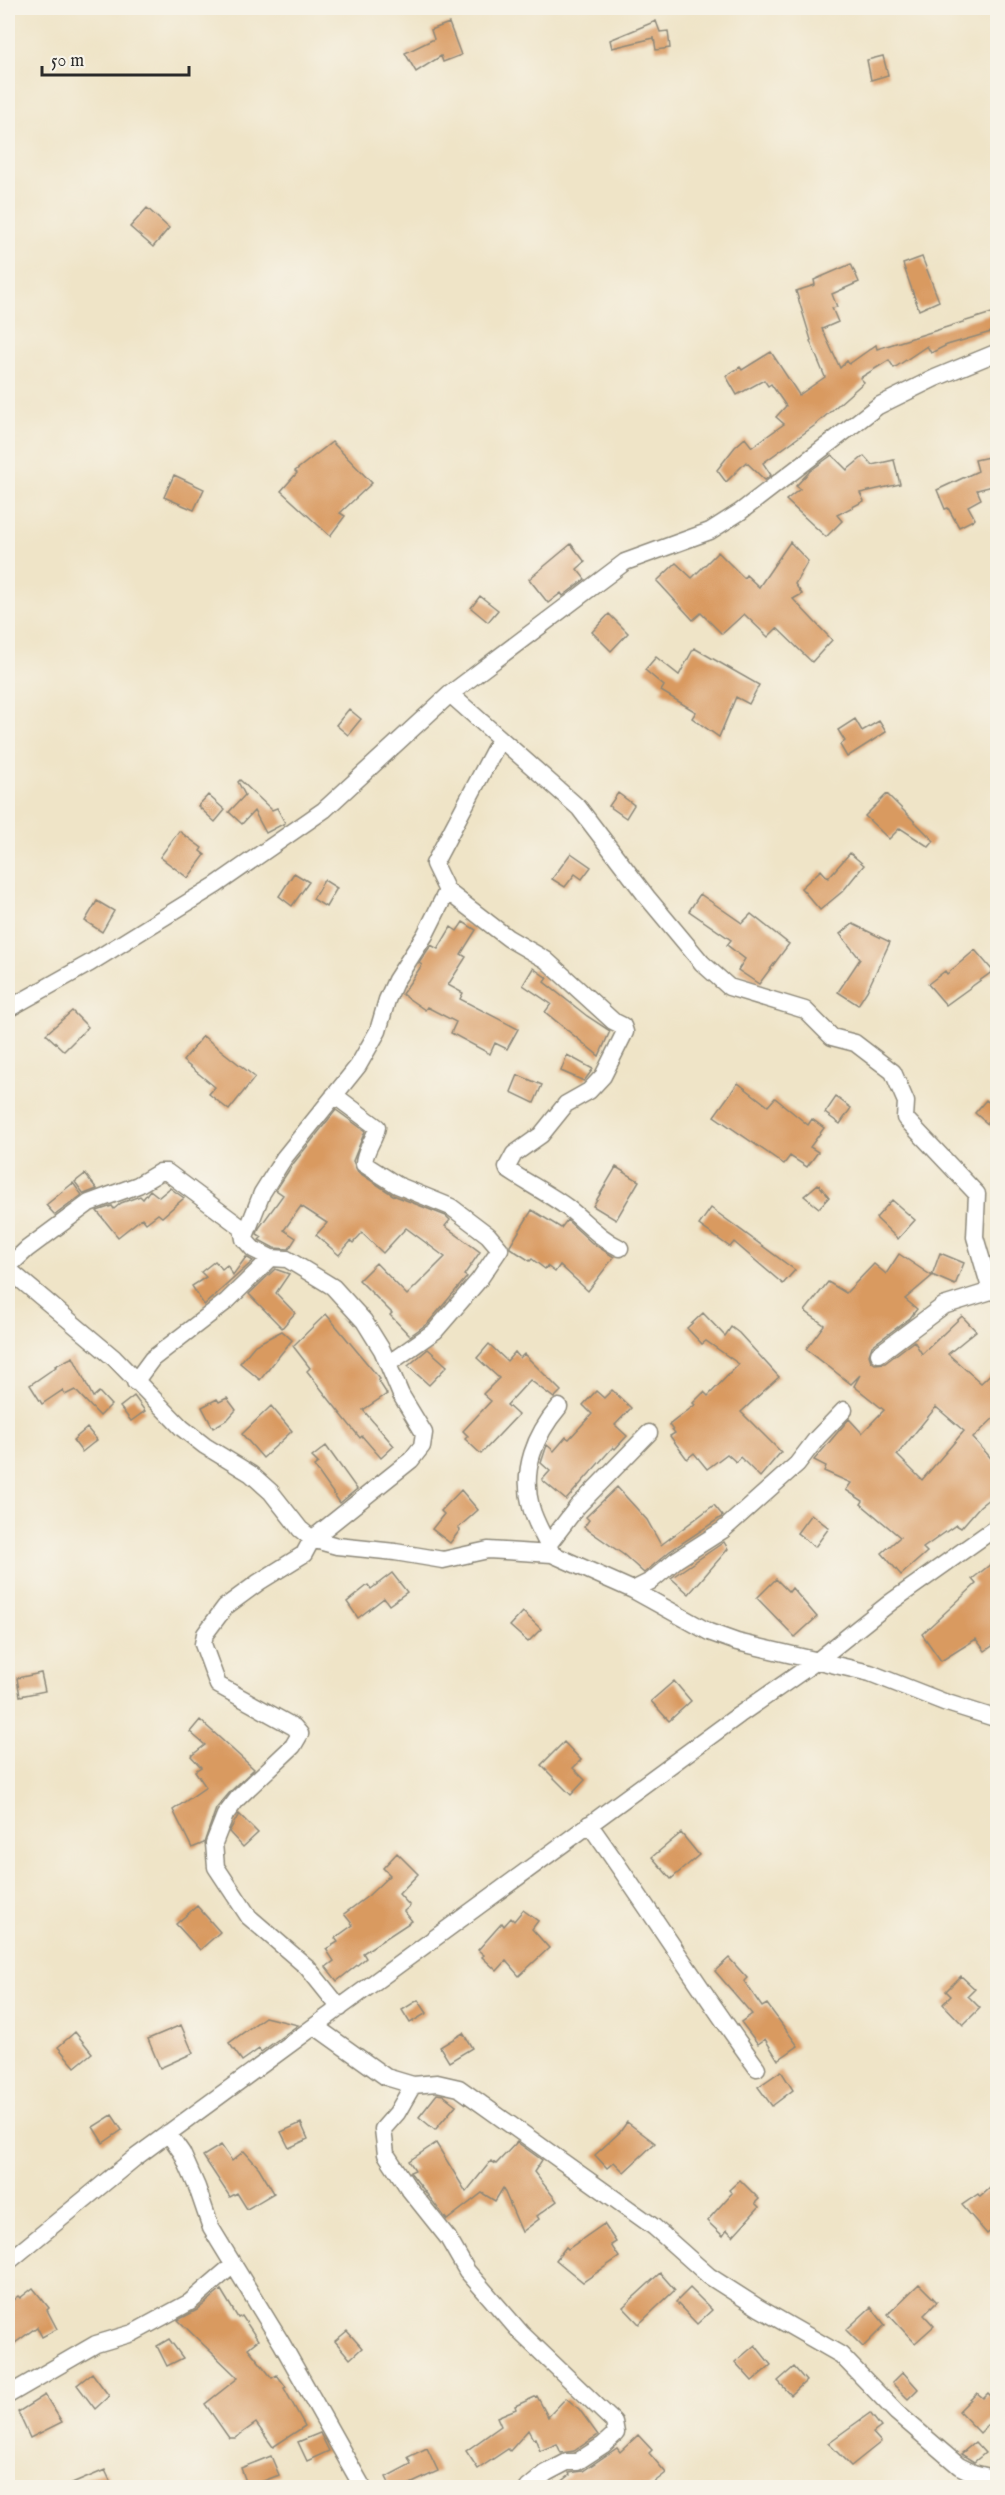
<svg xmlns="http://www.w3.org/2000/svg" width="1005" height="2495" font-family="'IM FELL English',serif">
<rect width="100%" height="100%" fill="#f7f3e8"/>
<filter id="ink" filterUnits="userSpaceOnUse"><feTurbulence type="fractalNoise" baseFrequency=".0167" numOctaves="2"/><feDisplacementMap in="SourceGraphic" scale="12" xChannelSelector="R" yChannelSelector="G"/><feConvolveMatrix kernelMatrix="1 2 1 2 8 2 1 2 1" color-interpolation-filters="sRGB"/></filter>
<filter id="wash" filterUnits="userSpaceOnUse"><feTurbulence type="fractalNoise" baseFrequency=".008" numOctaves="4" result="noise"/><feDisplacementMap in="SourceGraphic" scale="24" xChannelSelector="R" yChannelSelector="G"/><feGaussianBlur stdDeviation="1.35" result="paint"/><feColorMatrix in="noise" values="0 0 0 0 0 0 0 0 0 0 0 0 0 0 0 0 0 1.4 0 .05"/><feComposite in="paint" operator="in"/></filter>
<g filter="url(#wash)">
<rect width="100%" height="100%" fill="#efe4c7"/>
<g id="blocks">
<path fill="#d99a61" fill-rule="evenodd" d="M656 21 660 32 668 31 670 48 656 50 654 38 612 48 610 40Z
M449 23 461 55 443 62 441 56 416 72 405 53 434 39 431 30Z
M883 56 888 75 871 80 867 60Z
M147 208 169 228 153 247 130 227Z
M922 257 939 301 919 310 903 264Z
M851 264 859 282 832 294 837 307 832 308 838 322 822 329 840 368 847 361 849 364 876 345 877 349 998 311V330L947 345 931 353 927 346 894 368 889 360 860 378 864 382 814 426 763 463 771 475 765 480 746 462 726 482 717 470 735 447 745 438 752 447 784 424 776 417 786 406 771 384 768 386 764 380 737 395 726 376 740 367 742 370 771 352 799 395 825 377 810 341 811 340 796 291 815 285 814 280Z
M332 442 372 483 340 513 345 516 330 536 281 491 297 473 295 471Z
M832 455 847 470 864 456 872 465 894 460 900 484 860 493 864 501 837 515 842 521 826 537 786 500 800 489 796 486 810 471Z
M989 457 997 485 977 490 981 499 968 506 975 519 959 527 948 508 945 509 937 490 978 471 975 460Z
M174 475 204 489 194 510 164 497Z
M790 542 808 561 795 584 802 594 793 599 832 640 812 662 777 628 768 637 744 614 722 634 701 613 693 620 657 581 676 563 692 578 718 552 744 578 746 575 759 587Z
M571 544 585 562 577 569 585 579 563 596 561 593 548 603 529 579Z
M480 596 498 610 488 622 471 608Z
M609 614 628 633 611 651 592 632Z
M694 648 759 685 749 704 736 697 719 737 692 718 696 712 661 691 664 686 645 670 656 657 679 675Z
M349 709 361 719 348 735 336 725Z
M855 719 862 731 879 721 886 732 847 757 840 745 845 741 838 730Z
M240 780 272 810 277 808 285 823 266 833 254 811 242 824 229 812 245 795 238 782Z
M618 793 634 805 626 818 609 806Z
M887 794 934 841 929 847 900 828 889 839 865 816Z
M208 795 225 810 215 822 198 806Z
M179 831 202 848 200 851 205 855 188 878 160 857Z
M571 853 591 867 582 879 575 874 565 887 552 879Z
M850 853 864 865 843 891 820 910 801 888 821 870 828 878Z
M294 873 309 882 292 906 279 896Z
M324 880 337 888 326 907 313 899Z
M700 894 742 923 751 914 789 944 759 984 738 970 745 959 727 945 731 940 689 911Z
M97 901 114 911 102 932 85 921Z
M463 922 476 930 461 954 466 957 448 985 463 993 460 999 518 1029 507 1049 495 1043 490 1054 451 1033 456 1022 427 1007 425 1010 402 994 422 965 419 963 431 945 438 949 451 927 457 931Z
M853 924 890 942 867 991 858 1005 838 992 860 959 840 934Z
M975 950 993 971 946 1005 928 984 945 971 947 974Z
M533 968 547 978 544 982 587 1016 610 1031 599 1056 545 1012 551 1004 523 985Z
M72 1011 88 1027 64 1051 46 1034Z
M203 1036 255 1077 229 1110 209 1094 215 1087 183 1061Z
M567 1055 593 1069 584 1081 561 1071Z
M518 1075 542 1085 534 1103 511 1092Z
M738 1083 768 1106 775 1098 808 1125 812 1119 824 1128 810 1147 818 1152 807 1167 790 1156 784 1164 714 1116Z
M836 1097 851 1108 840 1124 825 1113Z
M986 1100 998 1110V1133L975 1113Z
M336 1110 365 1131 353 1161 358 1172 393 1195 446 1216 450 1220 445 1226 480 1252 464 1275 467 1277 428 1323 410 1336 390 1315 392 1313 359 1280 376 1263 407 1295 445 1257 406 1228 383 1253 362 1233 353 1243 351 1241 339 1255 316 1235 327 1223 301 1206 284 1230 296 1238 289 1249 274 1248 259 1240 262 1237 257 1234 259 1228 283 1195 276 1190 293 1164Z
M616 1167 639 1181 616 1220 593 1206Z
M85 1174 97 1189 84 1194 75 1182Z
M73 1183 82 1195 55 1215 46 1205Z
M818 1184 829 1197 819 1208 804 1196Z
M170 1188 184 1198 162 1217 158 1214 146 1223 142 1218 118 1237 97 1211 112 1206 114 1209 121 1203 140 1196 143 1199 150 1190 159 1197Z
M892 1200 915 1220 898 1239 876 1218Z
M711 1208 795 1270 783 1284 734 1242 730 1247 699 1225Z
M532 1210 561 1228 567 1220 592 1243 614 1257 588 1291 560 1265 555 1272 547 1266 545 1269 532 1259 530 1261 510 1248V1246Z
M940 1253 964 1263 955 1285 932 1275Z
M899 1254 932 1276 905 1299 917 1309 910 1318 872 1346 869 1355 871 1361 875 1364 885 1363 914 1341 922 1354 962 1316 976 1331 948 1354 981 1383 998 1367V1414L973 1438 998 1466V1492L980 1506 961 1528 956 1525 923 1548 927 1552 901 1575 882 1553 900 1537 861 1504 863 1501 846 1490 851 1483 824 1471 826 1466 814 1460 849 1419 862 1433 884 1410 854 1386 860 1375 851 1384 806 1349 824 1325 805 1311 828 1282 846 1293 874 1264 886 1274ZM936 1407 964 1431 922 1480 897 1455Z
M246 1257 253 1261 204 1305 192 1286 206 1277 201 1272 215 1261 222 1269 227 1265 233 1275Z
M275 1269 289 1274 276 1293 295 1313 282 1328 249 1294Z
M703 1313 725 1336 731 1327 739 1333 779 1377 741 1412 781 1452 760 1477 740 1457 736 1462 727 1454 707 1469 694 1453 687 1459 670 1436 675 1433 669 1425 695 1405 693 1403 704 1392 708 1396 739 1364 706 1341 702 1344 687 1328Z
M326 1314 380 1379 378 1380 387 1394 363 1410 394 1446 381 1458 362 1436 360 1438 332 1403 307 1371 310 1368 293 1346Z
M282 1331 292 1340 260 1380 240 1363 255 1345Z
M489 1344 507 1361 515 1352 520 1358 524 1354 561 1391 554 1398 530 1380 507 1405 518 1415 481 1454 465 1439 468 1436 463 1431 491 1401 483 1394 499 1378 477 1358Z
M428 1349 447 1366 429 1385 408 1366Z
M73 1357 93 1397 99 1392 111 1405 100 1416 75 1390 65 1395 63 1390 42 1404 30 1385 56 1367 55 1366Z
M612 1390 631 1408 615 1425 627 1436 615 1449 613 1447 566 1500 542 1480 550 1471 541 1463 547 1445 554 1451 566 1437 569 1439 592 1414 583 1405 596 1391 604 1398Z
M134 1396 145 1411 131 1421 120 1407Z
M227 1398 236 1410 228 1419 213 1428 202 1407 217 1399 219 1402Z
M271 1406 292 1431 263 1458 242 1434Z
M87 1428 97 1440 82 1452 73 1440Z
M326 1446 357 1489 340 1503 314 1466 318 1463 312 1457Z
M617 1487 647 1520 661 1545 714 1505 723 1516 670 1551 644 1573 624 1555 584 1527 589 1520 586 1517Z
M461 1490 478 1510 458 1528 460 1530 450 1543 432 1529 444 1514 441 1511Z
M811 1514 829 1528 815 1547 797 1533Z
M724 1542 728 1549 689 1594 671 1578Z
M991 1564 998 1573V1642L985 1651 976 1639 941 1661 922 1634 976 1584 972 1579Z
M392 1573 407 1592 389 1605 384 1598 358 1618 347 1602 368 1585 371 1589Z
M776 1579 789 1592 792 1588 817 1617 795 1637 757 1598Z
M523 1612 541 1629 528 1642 510 1626Z
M41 1673 45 1691 20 1696 17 1678Z
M674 1681 691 1701 669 1721 651 1701Z
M200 1720 254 1769 231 1791 216 1809 204 1843 192 1848 173 1810 206 1787 195 1771 201 1767 191 1756 205 1745 190 1732Z
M564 1742 581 1760 573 1768 585 1780 571 1795 541 1765Z
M239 1814 258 1833 243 1847 229 1832Z
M681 1833 699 1855 671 1879 652 1857Z
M397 1853 418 1874 399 1894 410 1906 404 1911 412 1921 363 1953 366 1958 337 1981 326 1967 334 1961 326 1949 338 1942 335 1938 353 1925 344 1914 368 1896 390 1875 383 1868Z
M197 1906 220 1932 200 1950 176 1924Z
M523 1910 538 1921 532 1929 549 1948 519 1976 506 1961 497 1971 482 1957 484 1955 478 1950 502 1923 504 1926 511 1918 514 1921Z
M729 1958 747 1978 744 1981 762 2007 767 2004 798 2046 778 2060 765 2039 758 2044 741 2022 752 2014 715 1971Z
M961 1976 975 1989 968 1996 980 2008 963 2025 943 2004 951 1996 946 1991Z
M418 2000 427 2013 410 2023 402 2010Z
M265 2017 298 2025 261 2052 259 2049 242 2061 229 2043Z
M181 2025 193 2053 160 2068 148 2039Z
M75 2032 92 2053 75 2067 58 2047Z
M463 2033 472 2048 449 2062 440 2047Z
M781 2071 793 2090 772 2106 758 2087Z
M437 2094 443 2095 456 2105 435 2130 419 2117Z
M112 2115 122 2130 103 2143 93 2127Z
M627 2122 655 2143 624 2172 614 2162 607 2168 595 2155 620 2132Z
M301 2123 308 2139 289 2148 281 2132Z
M517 2142 542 2160 534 2172 557 2201 537 2216 539 2219 522 2232 503 2188 495 2201 482 2193 447 2220 410 2172 415 2170 409 2161 436 2143 466 2192 491 2161 496 2164Z
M221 2145 232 2161 244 2151 259 2168 274 2193 247 2209 237 2193 230 2197 203 2156Z
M740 2180 759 2199 755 2203 759 2207 733 2236 727 2230 723 2236 707 2221 732 2193 729 2190Z
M998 2181V2225L987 2234 962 2205 978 2194 980 2197Z
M604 2224 616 2242 611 2245 619 2257 583 2282 556 2260 566 2247 568 2249Z
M660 2273 675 2290 639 2324 623 2307Z
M919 2284 937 2302 924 2315 934 2326 915 2343 888 2314Z
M33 2288 49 2308 47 2310 57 2329 42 2337 37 2327 8 2348V2304L18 2296 20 2298Z
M690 2288 712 2310 697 2324 676 2302Z
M221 2290 238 2318 242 2316 258 2340 248 2348 272 2378 277 2375 286 2387 284 2388 305 2426 273 2447 256 2423 235 2438H229L205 2404 238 2378 178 2320 197 2310Z
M871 2307 885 2325 863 2347 846 2330Z
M347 2331 362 2348 350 2359 335 2341Z
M169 2339 183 2358 167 2366 157 2346Z
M755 2345 771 2365 752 2381 735 2362Z
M794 2367 806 2381 791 2395 778 2381Z
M903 2372 918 2389 908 2399 892 2383Z
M92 2373 109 2396 95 2409 77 2385Z
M977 2393 983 2398 988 2393 998 2403V2415L980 2433 959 2411Z
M45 2395 62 2422 30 2438 18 2412Z
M537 2396 548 2417 566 2398 579 2409 598 2435 574 2451 561 2453 557 2444 540 2451 535 2438 533 2439 528 2430 510 2451 508 2449 478 2469 466 2451 501 2426 497 2417 516 2409 515 2406Z
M870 2413 881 2427 873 2433 881 2442 851 2466 828 2443Z
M320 2433 329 2451 307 2461 298 2442Z
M638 2435 652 2450 649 2453 666 2473 648 2487H555L570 2475 569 2473 583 2471 617 2448 620 2452Z
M975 2442 985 2453 974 2462 961 2454Z
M427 2448 438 2471 404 2487H391L386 2477 411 2464 408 2457Z
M271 2456 279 2475 248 2487 241 2468Z
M105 2470 113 2487H65Z"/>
</g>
</g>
<g filter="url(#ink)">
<use href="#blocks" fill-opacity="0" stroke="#8d8879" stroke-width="1.5"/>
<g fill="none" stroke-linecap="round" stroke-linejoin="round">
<g stroke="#8d8879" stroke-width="19">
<path id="minor" d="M450 694 579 808 647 897 702 963 729 987 805 1010 832 1037 855 1043 893 1072 906 1102 905 1118 977 1194 975 1237 991 1291
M447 891 508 938 546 960 613 1021 623 1026 625 1032 603 1076 589 1091 566 1104 541 1135 514 1154 507 1167 508 1170C527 1183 549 1194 568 1208 586 1222 599 1238 620 1248
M8 1009 90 963 216 885 324 810 450 694 625 562 710 531 740 512 878 406 935 378 998 352
M334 1095 377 1127C375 1140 364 1150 364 1164L397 1185 451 1207 488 1235 500 1249 479 1280 435 1331 388 1364
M244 1239 262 1193 284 1158 358 1066 378 1031 387 1000 396 980 425 935 447 891 434 864 500 739
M8 1267 27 1249 89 1203 138 1185 160 1172H167L242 1228 244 1239 253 1249 271 1258 287 1259 333 1287 364 1321 382 1350 401 1395 424 1433 422 1446 411 1460 312 1539 304 1554 259 1582 225 1607 205 1634 203 1644 218 1685 294 1727 300 1734 293 1746 238 1798 225 1815 214 1843 216 1867 249 1917 307 1967 340 2008
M8 1269 114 1358 182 1428 205 1446 251 1474 271 1492 300 1529 312 1539 337 1546 395 1552 443 1560 488 1550 552 1554 633 1590 709 1632 737 1642 870 1673 944 1702 998 1719
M879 1354 943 1306 991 1291 998 1292
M135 1382 152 1359 227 1301 271 1258
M548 1545 577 1507 649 1433
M552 1554C546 1539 535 1523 531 1507 521 1470 535 1435 559 1407
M633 1590 651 1581 676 1560 723 1530 797 1464 817 1438 844 1410
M589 1824C647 1905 699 1988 757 2068
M316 2027 386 2077 413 2085 437 2083 459 2088 654 2227 709 2276 759 2308 841 2355 896 2412 959 2466 973 2473 993 2478 998 2484
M413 2085 397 2113 383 2129 386 2154 409 2189 448 2238 467 2271 521 2333 614 2422 616 2433 603 2445 577 2462H567L546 2473 528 2488
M168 2133 182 2153 197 2187 211 2228 282 2344 363 2488
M8 2262 136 2157 739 1715 817 1661 891 1602 998 1526
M8 2395 96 2344 133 2333 190 2302 233 2265"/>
</g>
<use href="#minor" stroke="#fff" stroke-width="16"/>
</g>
</g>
<rect width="1005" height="2495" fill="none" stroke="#f7f3e8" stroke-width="30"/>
<path d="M42 66v9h147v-9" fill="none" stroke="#2b2b2b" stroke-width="3"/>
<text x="51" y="66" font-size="18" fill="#2b2b2b" stroke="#f7f3e8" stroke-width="4.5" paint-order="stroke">50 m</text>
</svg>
